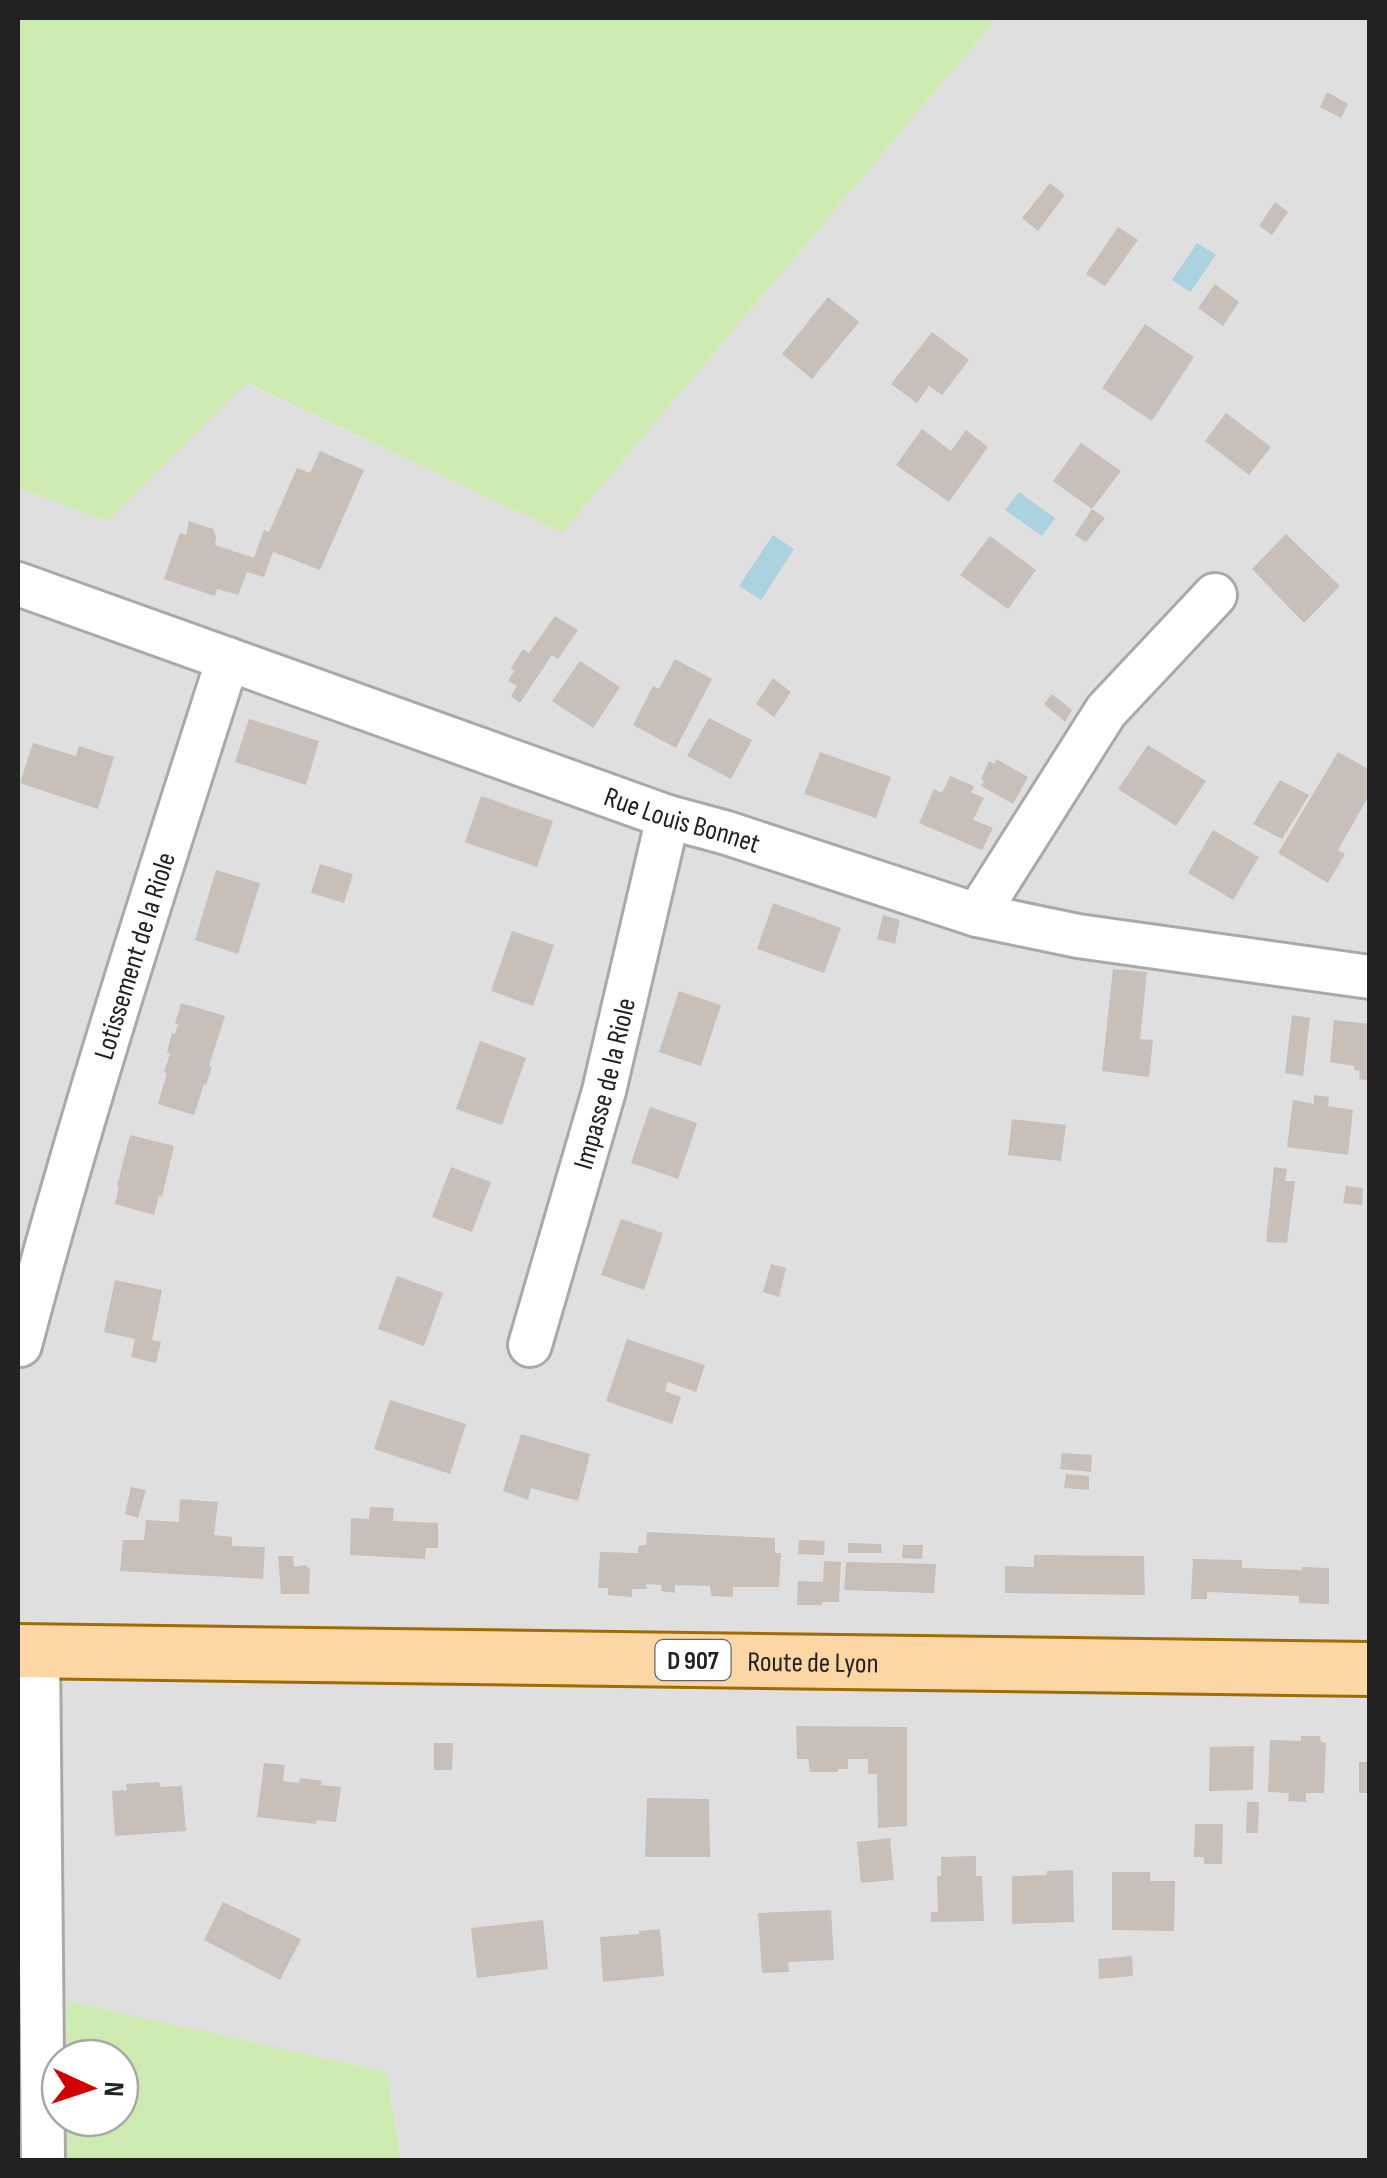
<svg xmlns="http://www.w3.org/2000/svg" width="1387" height="2178" font-family="'Sofia Sans Condensed',sans-serif">
<rect width="100%" height="100%" fill="#f2efe9"/>
<path fill="#e0dfdf" d="M997 18H1369V2160H401L387 2072 67 2002V2058H60V2118H67V2160H18V488L107 520 246 383 562 533Z"/>
<path fill="#cdebb0" d="M18 18H997L562 533 247 383 107 521 18 488Z
M67 2001 387 2072 401 2160H67V2118H120V2058H67Z"/>
<path fill="#aad3df" d="M1197 243 1216 255 1190 292 1172 280Z
M1019 492 1055 518 1042 536 1005 510Z
M773 535 794 549 761 600 739 586Z"/>
<path fill="#c7bfb8" d="M1327 92 1348 104 1341 118 1320 107Z
M1050 183 1065 195 1038 231 1022 218Z
M1275 202 1288 212 1272 235 1259 226Z
M1118 227 1138 240 1105 286 1086 274Z
M1215 284 1239 302 1223 326 1198 308Z
M828 297 859 322 812 379 782 354Z
M1145 324 1194 357 1152 421 1102 388Z
M932 332 969 360 942 395 929 386 917 403 891 384Z
M1226 413 1271 447 1249 475 1205 441Z
M922 429 951 451 966 430 988 447 949 502 896 465Z
M1081 443 1121 471 1092 509 1053 481Z
M320 451 364 470 320 570 273 552 264 577 247 572 238 595 217 589 215 596 164 579 180 533 186 535 189 521 213 529 216 537 215 545 254 558 264 530 269 532 297 468 310 473Z
M1092 509 1105 518 1086 542 1075 535Z
M1286 534 1340 586 1304 623 1252 569Z
M990 536 1036 570 1008 609 960 575Z
M555 616 578 630 558 659 552 655 520 703 511 696 517 686 508 681 514 671 511 668 523 649 529 653Z
M675 659 712 679 676 748 633 725 653 686 659 689Z
M580 661 620 687 593 728 552 701Z
M773 678 791 692 774 717 756 704Z
M1052 694 1072 710 1065 722 1044 704Z
M709 718 752 740 731 779 687 756Z
M249 719 319 741 306 785 235 762Z
M33 743 76 756 79 746 114 757 98 809 20 783Z
M1148 745 1206 781 1176 826 1118 789Z
M820 752 891 777 876 818 804 794Z
M1338 752 1370 770V794L1338 850 1345 854 1328 883 1278 853Z
M996 759 1028 777 1013 804 981 786 984 781 981 779 989 761 995 764Z
M950 776 974 786 971 792 984 798 973 820 993 828 982 850 919 823 934 789 942 793Z
M1280 780 1309 795 1282 839 1253 824Z
M481 796 553 821 537 867 465 842Z
M1213 830 1259 857 1233 900 1188 873Z
M320 864 353 874 344 903 311 893Z
M216 870 260 883 238 954 195 940Z
M773 903 841 928 824 973 757 949Z
M883 915 900 920 895 944 877 939Z
M512 931 554 945 533 1006 491 991Z
M1113 969 1147 972 1140 1039 1153 1040 1149 1077 1102 1071Z
M679 991 721 1005 701 1066 659 1052Z
M181 1003 225 1016 209 1066 212 1067 206 1085 204 1084 194 1115 158 1104 167 1073 164 1072 170 1054 167 1052 172 1033 175 1034 178 1024H175Z
M1292 1015 1310 1018 1303 1076 1285 1073Z
M1334 1020 1370 1024V1081L1359 1079 1360 1071 1354 1070V1066L1330 1062Z
M480 1041 526 1058 502 1125 456 1109Z
M1314 1095 1329 1097 1328 1106 1353 1110 1348 1155 1287 1147 1293 1100 1314 1104Z
M650 1107 697 1123 678 1179 631 1163Z
M1012 1119 1066 1125 1061 1161 1008 1155Z
M130 1135 174 1146 162 1197 159 1196 154 1215 115 1204 119 1187 117 1186Z
M451 1167 491 1182 472 1232 432 1217Z
M1274 1167 1287 1169 1285 1181H1295L1287 1243 1266 1242Z
M1346 1186 1363 1188 1362 1205 1343 1203Z
M621 1219 663 1233 644 1290 601 1275Z
M771 1264 786 1268 779 1297 763 1292Z
M397 1276 443 1293 424 1346 378 1329Z
M115 1280 162 1290 152 1340 161 1342 156 1363 131 1357 135 1339 104 1332Z
M627 1339 705 1365 696 1392 668 1382 665 1391 681 1397 672 1424 606 1401Z
M390 1400 466 1424 450 1474 374 1449Z
M521 1434 590 1454 578 1501 531 1488 528 1500 503 1491Z
M1062 1453 1092 1455 1091 1472 1060 1469Z
M1066 1474 1089 1476V1490L1064 1488Z
M131 1487 146 1490 138 1518 125 1514Z
M180 1499 218 1502 214 1535 232 1537V1546L265 1547 263 1579 120 1571 123 1540H144L146 1520 179 1522Z
M370 1507 394 1508 393 1521 438 1523V1548H426L425 1559 350 1555 351 1518 369 1519Z
M647 1532 775 1538V1553H781L779 1587H733V1597L711 1596 710 1586 675 1585V1593L661 1591 662 1585 646 1584 647 1589H632V1597L608 1595V1588H598L600 1552 638 1553V1546L646 1545Z
M799 1540 825 1541 824 1555 798 1554Z
M848 1543 881 1544 882 1553H848Z
M903 1545H923L922 1559 902 1558Z
M1034 1555 1144 1556 1145 1595 1005 1593V1566L1034 1567Z
M278 1556H293L294 1567 305 1565 310 1569 309 1594H281Z
M1193 1559 1242 1560V1568L1302 1570V1567L1329 1568V1604L1299 1603V1596L1207 1592V1599H1191Z
M824 1561 841 1562 839 1602H822V1605H797L798 1581 823 1582Z
M846 1562 936 1564 934 1593 844 1590Z
M796 1726 907 1727V1826L878 1828 877 1774H868V1759H848V1769H838V1772H810L808 1759H797Z
M1301 1736H1320L1321 1742 1326 1743 1324 1793H1306V1802L1288 1801 1289 1793 1268 1792 1270 1740 1301 1741Z
M434 1743H453L452 1770H434Z
M1254 1746 1253 1790 1209 1791 1210 1747Z
M1359 1762H1370V1793H1359Z
M264 1763 285 1765 283 1781 299 1783 300 1778 322 1781 321 1785 341 1787 336 1822 317 1820 316 1824 257 1817Z
M159 1782 160 1787 182 1786 186 1831 115 1836 112 1791 127 1790 126 1784Z
M647 1798 709 1799 710 1857H645Z
M1247 1802H1259L1258 1833H1246Z
M1195 1824H1223L1222 1864H1204V1857H1194Z
M890 1838 894 1880 861 1883 857 1842Z
M976 1856V1876H982L984 1921 931 1922V1912H938L937 1876H941V1857Z
M1073 1870 1074 1922 1012 1924V1876L1046 1875 1047 1871Z
M1112 1872H1150V1881H1175L1174 1931 1112 1930Z
M223 1902 301 1939 280 1980 204 1940Z
M831 1910 834 1960 788 1962 789 1972 762 1973 758 1913Z
M543 1920 548 1969 477 1978 471 1928Z
M660 1929 664 1976 603 1982 600 1937 639 1934V1931Z
M1132 1956 1133 1976 1099 1979 1098 1959Z"/>
<g fill="none" stroke-linecap="round" stroke-linejoin="round">
<g stroke="#a9a9a9" stroke-width="48">
<g id="minor">
<path id="s1" d="M18 584 668 817 727 833 977 915 1078 936 1370 977"/>
<path d="M977 915 1106 711 1215 595"/>
<path id="s2" d="M18 1344 20 1345C81 1114 155 887 228 659"/>
<path id="s3" d="M530 1345 604 1091 668 817"/>
<path d="M38 1651 43 2160"/>
</g>
</g>
<g stroke="#a06b00" stroke-width="58">
<g id="major">
<path id="s4" d="M18 1651 1370 1669"/>
</g>
</g>
<use href="#minor" stroke="#fff" stroke-width="42"/>
<use href="#major" stroke="#fcd6a4" stroke-width="52"/>
</g>
<g text-anchor="middle" stroke-width="10" stroke-linejoin="round" paint-order="stroke">
<rect fill="#fff" stroke="#646464" stroke-width="2.5" x="655.5" y="1640" width="75" height="40" rx="8"/>
<g font-size="25" font-weight="bold" fill="#222">
<text x="693" y="1669">D 907</text>
</g>
<g font-size="28" fill="#222" stroke="#fff">
<text dy="10" stroke="none"><textPath href="#s1" startOffset="705">Rue Louis Bonnet</textPath></text>
<text dy="10" stroke="none"><textPath href="#s2" startOffset="408">Lotissement de la Riole</textPath></text>
<text dy="10" stroke="none"><textPath href="#s3" startOffset="272">Impasse de la Riole</textPath></text>
<text dy="10" stroke="none"><textPath href="#s4" startOffset="795">Route de Lyon</textPath></text>
</g>
</g>
<rect width="1387" height="2178" fill="none" stroke="#222222" stroke-width="40"/>
<g transform="translate(90 2088) rotate(93)"><circle r="48" fill="#ffffff" stroke="#a7a7a7" stroke-width="2.5"/>
<path d="M0-8L18 38L0 25L-18 38Z" fill="#d40000"/>
<text y="-15" font-size="28" font-weight="bold" text-anchor="middle" fill="#222222">N</text>
</g>
</svg>
